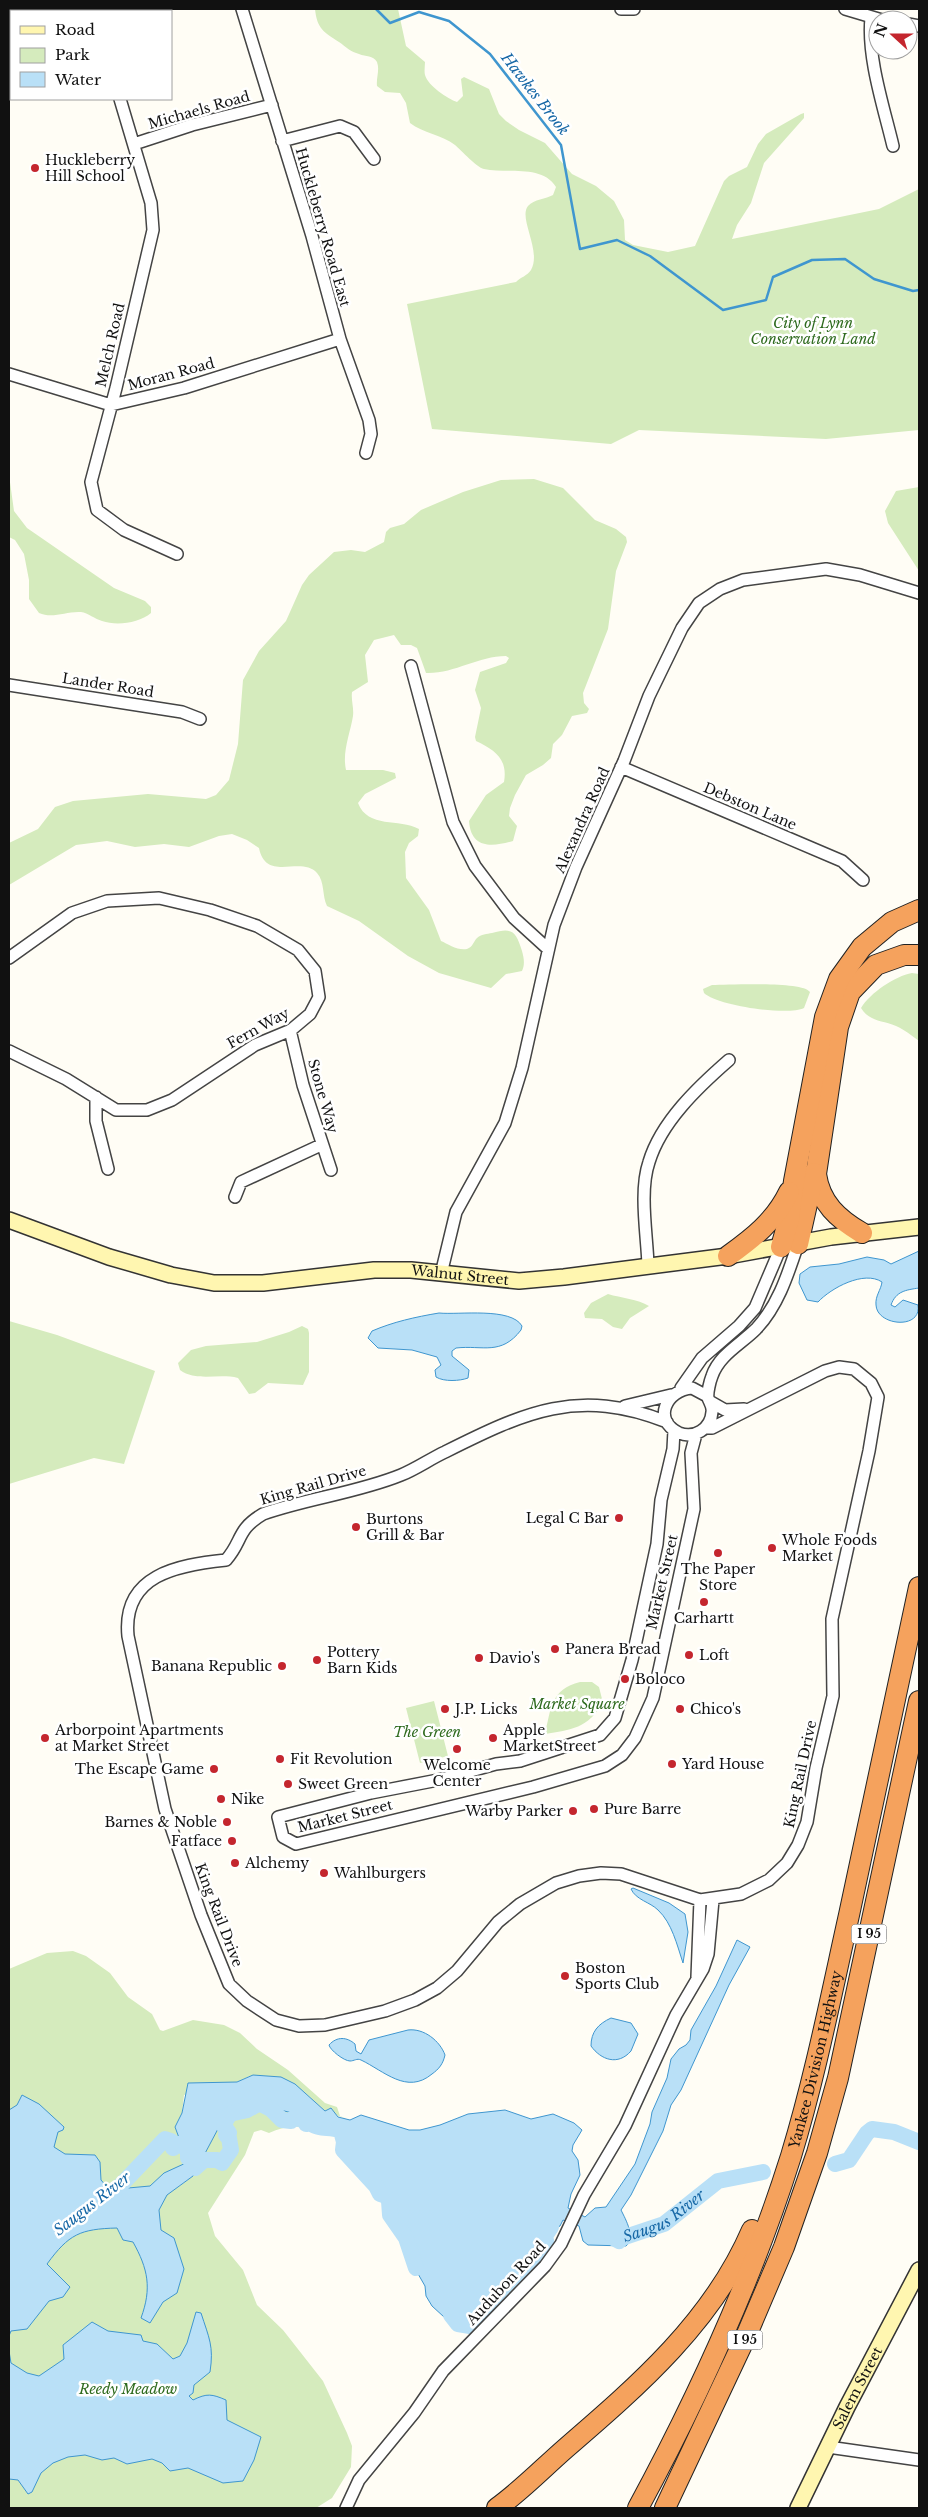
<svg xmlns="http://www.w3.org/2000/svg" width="928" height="2517" font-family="'Libre Baskerville',serif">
<rect width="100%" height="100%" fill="#fffdf5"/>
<path fill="#d5ebbd" d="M315 9H398L406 46 425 62C425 66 424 71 425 75 428 86 448 99 457 102L463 96 461 79 464 77 489 89 499 114 506 121 519 130 545 143 572 174 596 186 614 201 624 220 625 240 633 245 668 252 695 246 724 181 729 176 747 167 758 144 766 134 801 114 804 113V118L764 163 751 203 737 225 732 239 879 209 919 189V430L826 439 639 430 611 444 432 429 407 304 516 282C521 277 527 276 531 270 542 251 518 218 528 206 534 199 546 199 553 195L556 187C542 164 506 174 484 169 476 167 462 151 455 145 442 135 423 133 410 123L406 103 400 93 385 92 377 86C376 78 380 70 377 62 373 55 366 57 359 54 351 52 346 47 339 42 324 32 317 29 315 9Z
M9 475 14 511 27 528 114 588 145 601 151 607V613C139 623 117 626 102 621 95 619 88 613 81 612 66 611 53 619 39 613L29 599V580L24 554 15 540 9 537Z
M534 479 563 488 595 520 616 529 626 537 627 542 616 571 608 629 583 693 584 703 589 709 587 713 572 716 562 735 553 744 551 758 543 765 526 775 515 795 510 808 509 816 517 826 513 841C492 847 471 849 469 821L486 795 504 782C508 759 495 750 476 741L475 737 481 708 475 690 480 672 506 663 509 658 506 656C478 656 454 674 426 673L417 648 411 645H401L394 635 374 640 365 655 368 682 352 692C351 701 354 708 353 716 350 734 342 752 346 770H383L395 773 396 778 365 794 358 803C368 829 399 818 419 829L418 836 409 843 405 852 406 878 429 910 441 941C448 944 458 951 467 949 473 947 473 942 477 938 481 934 487 934 492 933 512 927 516 931 522 951 524 958 525 965 522 971L506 974 491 988 439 973 408 956 359 921 327 906C322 896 325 882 317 873 301 855 266 883 259 848L247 840 232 834 219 836 189 847 164 844 135 847 107 841 76 845 9 885V843L38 829 55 807 73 801 148 794 206 799 216 795 229 780 238 744 243 680 259 651 286 621 302 585 309 575 334 552 351 550 365 552 384 542 386 532 390 528 404 524 421 510 463 492 501 480Z
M919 487V571L888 523 885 511 896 491Z
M912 973 919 974V1041C911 1035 905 1030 896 1026 882 1020 870 1022 861 1008 870 993 895 976 912 973Z
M712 985C729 985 802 981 810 992L804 1008C788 1016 718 1006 704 993L703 989Z
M608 1294C621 1298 638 1299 649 1306L630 1318 622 1329 613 1327 602 1319 585 1318 584 1313 591 1303Z
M9 1321 57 1335 155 1371 124 1464 94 1458 9 1484Z
M302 1326 308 1329 309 1333V1372L303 1385 268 1383 255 1393 249 1394 238 1378C219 1373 196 1382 180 1370L178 1363 191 1350 206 1346 257 1342 289 1332Z
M580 1682H592L599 1687 603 1703C588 1728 571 1730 545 1734 551 1708 551 1689 580 1682Z
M434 1701 448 1756 420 1763 406 1708Z
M73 1951 86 1956 110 1973 128 1997 152 2014 160 2030 163 2031 193 2020 224 2025 240 2033 257 2049 288 2070 325 2103 337 2107 340 2116 347 2119 325 2111 303 2091 250 2076 237 2082 184 2095 182 2113 175 2127 188 2162 177 2188 193 2176 219 2127 227 2117 261 2105 300 2115 325 2128 332 2122 344 2131V2133L340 2129 329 2128 325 2134C306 2125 288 2124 269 2133L261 2130 254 2132 245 2155 208 2213 215 2236 243 2270 257 2305 283 2330 323 2381 347 2433 352 2446 351 2467 332 2498 316 2508H9V1969L47 1953Z"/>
<path fill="#b9e0f7" stroke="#3f96cf" d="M919 1251V1288C906 1290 896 1291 891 1305L895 1307 903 1300 918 1305C922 1330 877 1326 876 1305 875 1296 881 1290 882 1282 864 1270 831 1288 818 1302L807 1300 799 1283 800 1274 810 1267 839 1264 867 1257 884 1260 891 1264Z
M439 1313C459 1315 511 1307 522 1326L521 1330C501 1356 483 1345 456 1348L452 1351V1356L469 1370 468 1378C460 1381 444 1382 436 1377L435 1370 441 1365 437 1357 412 1350 378 1348 368 1338 372 1331C393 1322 415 1317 439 1313Z
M633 1888 669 1903 685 1914 688 1932 683 1963C677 1945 672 1923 658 1910 650 1902 636 1900 631 1889Z
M737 1940 750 1947 729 1985 681 2090 671 2105 663 2131 631 2195 621 2210C626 2220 636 2238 626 2246L588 2245 583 2241 579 2226 563 2220 560 2226 554 2229C533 2273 500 2292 469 2326L456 2325 451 2318 444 2317 432 2306 426 2296 425 2286 406 2253 410 2245 407 2234 384 2199 378 2185 359 2160 341 2143 344 2131 332 2122 325 2128H320L314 2121 300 2115 261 2105 227 2117 219 2127 193 2176 167 2195 159 2210 161 2230 174 2238 184 2269 177 2293 163 2302 150 2323 141 2318C152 2288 148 2269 133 2242L123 2240 117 2228C80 2229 69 2234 47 2264L70 2287 63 2297 49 2301 27 2329 11 2331 9 2336V2110L17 2105 22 2095 39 2104 64 2127 63 2130 58 2132 54 2147 65 2154 95 2155 100 2162 101 2180 114 2195 128 2188 150 2186 164 2173 188 2162 175 2127 182 2113 188 2083 237 2082 253 2075 281 2077 295 2084 325 2111 331 2108 338 2117 350 2120 361 2115 409 2130H420L440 2125 468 2114 505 2110 531 2119 553 2114 574 2123 582 2130 573 2145 572 2151 578 2160 580 2175 571 2194 568 2208 585 2217 595 2208 606 2207 635 2164 650 2124 652 2112 667 2078 671 2059 679 2049 686 2045 690 2040 691 2030 716 1986Z
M611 2018 631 2023 638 2034 631 2051C618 2066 601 2060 591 2046 591 2032 598 2024 611 2018Z
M408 2030C424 2028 440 2041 445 2055 443 2064 439 2069 432 2074 407 2095 384 2071 361 2060 357 2058 354 2061 350 2061 344 2061 330 2050 329 2045 337 2036 347 2037 355 2044L356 2051 361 2054 369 2040Z
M196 2312 201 2313C209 2338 214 2346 210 2372L194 2385 193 2393 189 2396 193 2400C207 2393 212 2394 226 2400L227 2420 261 2437 254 2460 243 2481 223 2483 188 2468 170 2471 162 2463 152 2459 127 2464 114 2458 102 2460 85 2455 68 2457 53 2463 41 2473 32 2492 28 2494 18 2480 9 2479V2351L11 2363 27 2373 39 2376 64 2359 63 2345 92 2322 108 2331 141 2335 143 2341 157 2344 173 2359 180 2356 187 2343Z"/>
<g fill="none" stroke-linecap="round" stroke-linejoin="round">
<path stroke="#3f96cf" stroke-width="2.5" d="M376 9 390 23 419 12 449 21 490 54 561 145 580 249 617 240 650 256 723 310 766 300 773 277 812 260 845 259 874 279 913 291 919 290"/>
<g stroke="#b9e0f7" stroke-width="16">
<path d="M835 2164 849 2160 867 2133 872 2129 894 2132 919 2142"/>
<path d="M94 2205 120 2186 165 2139 171 2141 173 2148 174 2144H180L188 2150V2158L197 2157V2164L194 2166 195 2168 204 2160H217L222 2163 231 2150 229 2138 226 2135 229 2133 224 2126C229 2110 233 2114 247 2110 252 2108 256 2104 261 2104L271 2109 282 2120 291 2121 294 2118 304 2120 306 2124 312 2121 313 2125C321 2130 332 2126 341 2131L344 2142 343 2150 376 2186 380 2194 386 2196 389 2201 390 2215 406 2238 416 2268"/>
<path id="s1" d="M612 2237 619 2241 622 2238 664 2224 718 2181 763 2172"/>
<path d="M451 2315 458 2324 470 2326 486 2312 487 2305C498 2295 509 2279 521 2272 532 2265 541 2262 548 2250L545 2236 551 2227"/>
</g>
<g stroke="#444" stroke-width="14">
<path id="street" d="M92 9 93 11
M242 9 312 236 340 339 369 420 371 434 366 453
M621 9H634
M845 9 882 20
M871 18C867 57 884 108 893 146
M908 24 919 26
M120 99 151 203 153 230 116 388 91 482 97 510 124 530 177 554
M282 141 340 126 354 132 374 159
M134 144 192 125 272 105
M9 374 111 405 184 388 340 339
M411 666 453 822 475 866 514 918 548 949
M9 685 182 712 200 719
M621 767 842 861 863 880
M9 958 72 913 107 901 159 898 210 910 257 926 298 950 315 971 319 997 310 1014 291 1030 255 1045 172 1100 147 1110H116L66 1079 9 1051
M290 1030 303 1085 331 1170
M96 1097V1121L108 1169
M235 1197 241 1182 321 1145
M648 1265C647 1235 639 1191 649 1162 661 1122 698 1087 729 1060
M441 1274 456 1212 505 1123 522 1068 554 925 576 867 624 761 649 696 682 628 699 603 720 589 743 580 826 569 860 575 919 593
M681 1388 702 1358 739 1326 755 1308 781 1247
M707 1396 692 1388C666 1390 652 1420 679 1433 694 1439 711 1429 712 1412 713 1407 710 1403 708 1398 707 1393 710 1381 712 1376 719 1355 741 1344 756 1329 778 1306 788 1274 798 1244
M711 1402 725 1410 744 1409
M625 1406 671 1395
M667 1422C578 1387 525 1412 445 1452 430 1459 416 1469 401 1475 357 1493 308 1498 263 1514 236 1530 243 1541 226 1560 177 1565 122 1575 128 1636L165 1809 201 1915 229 1984 247 2001 276 2020 299 2026 325 2025 385 2011 415 2000 437 1988 457 1971 498 1922 520 1904 556 1883 579 1876 601 1873 621 1874 700 1900 741 1894 769 1880 787 1863 798 1845 807 1822 816 1768 833 1696 832 1619 869 1451 878 1397 871 1383 854 1369 839 1367 825 1371 712 1428H705
M674 1430 673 1449 661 1500 657 1544 632 1660 615 1718 600 1735 520 1761 496 1764 438 1780 371 1793 278 1817 283 1837 296 1844 533 1787 605 1766 622 1755 635 1738 653 1698 694 1509 691 1453 696 1434
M697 1977 700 1900
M828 2447 919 2460
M346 2508 359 2480 414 2413 443 2371 545 2266 561 2244 584 2195 625 2126 676 2015 703 1969 708 1954 713 1900"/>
</g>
<g stroke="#333" stroke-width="18">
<g id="secondary">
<path id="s2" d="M9 1220 109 1257 171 1275 214 1283H263L374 1270H411L519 1281 564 1277 728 1256 831 1237 919 1227"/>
<path id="s3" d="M798 2508 847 2407 919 2270"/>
</g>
</g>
<g stroke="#222" stroke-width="22">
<g id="highway">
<path d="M862 1233C838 1219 820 1203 816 1174L838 1027 850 992 876 965 904 955H919"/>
<path d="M798 1244 814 1173"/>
<path d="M781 1247 789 1219 794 1181 825 1017 839 979 862 947 892 922 919 910"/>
<path d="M728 1256C753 1238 775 1221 789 1192"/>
<path d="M497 2508C522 2490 543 2468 566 2448 639 2385 713 2321 752 2230"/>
<path id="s4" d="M638 2508C698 2397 753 2277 791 2156 815 2077 831 1996 849 1915 872 1806 896 1696 919 1587"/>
<path d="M665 2508 747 2334 784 2247 817 2153 838 2078 919 1701"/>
</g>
</g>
<use href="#street" stroke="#fff" stroke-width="11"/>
<use href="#secondary" stroke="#fff6b0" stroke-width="15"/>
<use href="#highway" stroke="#f5a25d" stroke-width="20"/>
</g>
<g fill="#c4262e" stroke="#fff" stroke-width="2">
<circle cx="35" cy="168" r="5"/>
<circle cx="619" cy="1518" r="5"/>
<circle cx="356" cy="1527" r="5"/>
<circle cx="772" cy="1548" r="5"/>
<circle cx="718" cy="1553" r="5"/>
<circle cx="704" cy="1602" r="5"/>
<circle cx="555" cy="1649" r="5"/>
<circle cx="689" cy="1655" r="5"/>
<circle cx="479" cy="1658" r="5"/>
<circle cx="317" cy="1660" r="5"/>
<circle cx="282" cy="1666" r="5"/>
<circle cx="625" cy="1679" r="5"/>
<circle cx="445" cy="1709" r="5"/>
<circle cx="680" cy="1709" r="5"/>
<circle cx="45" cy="1738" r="5"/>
<circle cx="493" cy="1738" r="5"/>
<circle cx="457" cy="1749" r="5"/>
<circle cx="280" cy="1759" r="5"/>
<circle cx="672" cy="1764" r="5"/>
<circle cx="214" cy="1769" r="5"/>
<circle cx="288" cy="1784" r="5"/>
<circle cx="221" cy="1799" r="5"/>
<circle cx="594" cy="1809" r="5"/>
<circle cx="573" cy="1811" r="5"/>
<circle cx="227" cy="1822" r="5"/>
<circle cx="232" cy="1841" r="5"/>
<circle cx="235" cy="1863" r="5"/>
<circle cx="324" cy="1873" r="5"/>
<circle cx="565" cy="1976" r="5"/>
</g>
<g text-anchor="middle" stroke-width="5" stroke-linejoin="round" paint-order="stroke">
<g fill="#fff" stroke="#585858" stroke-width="1">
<rect x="851.5" y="1924.5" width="35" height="19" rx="4"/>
<rect x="727.5" y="2330.5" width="35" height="19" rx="4"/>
</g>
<g font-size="12" font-weight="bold" fill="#111">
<text x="869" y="1938">I 95</text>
<text x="745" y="2344">I 95</text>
</g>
<g font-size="14" fill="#111" stroke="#fff">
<text transform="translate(199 110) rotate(-16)" y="5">Michaels Road</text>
<text transform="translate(323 227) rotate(74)" y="5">Huckleberry Road East</text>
<text transform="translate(110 345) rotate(-77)" y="5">Melch Road</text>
<text transform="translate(171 374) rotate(-15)" y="5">Moran Road</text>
<text transform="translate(108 685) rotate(9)" y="5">Lander Road</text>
<text transform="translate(750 806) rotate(23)" y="5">Debston Lane</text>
<text transform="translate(582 820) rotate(-66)" y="5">Alexandra Road</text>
<text transform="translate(258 1028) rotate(-29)" y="5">Fern Way</text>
<text transform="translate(323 1096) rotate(74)" y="5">Stone Way</text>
<text dy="5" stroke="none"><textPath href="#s2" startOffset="462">Walnut Street</textPath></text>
<text transform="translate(313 1485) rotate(-16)" y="5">King Rail Drive</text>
<text transform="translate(662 1582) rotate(-77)" y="5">Market Street</text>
<text transform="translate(800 1774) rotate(-78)" y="5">King Rail Drive</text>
<text transform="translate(345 1816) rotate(-14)" y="5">Market Street</text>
<text transform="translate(219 1915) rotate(69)" y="5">King Rail Drive</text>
<text dy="5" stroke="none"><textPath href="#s4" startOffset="484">Yankee Division Highway</textPath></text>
<text transform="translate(506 2283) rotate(-47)" y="5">Audubon Road</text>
<text dy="5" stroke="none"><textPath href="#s3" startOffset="134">Salem Street</textPath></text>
</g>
<g font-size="14" fill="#111" stroke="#fff" text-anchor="start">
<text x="45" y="165">Huckleberry<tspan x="45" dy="16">Hill School</tspan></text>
<text x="609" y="1523" text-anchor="end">Legal C Bar</text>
<text x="366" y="1524">Burtons<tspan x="366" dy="16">Grill &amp; Bar</tspan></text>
<text x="782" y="1545">Whole Foods<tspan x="782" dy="16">Market</tspan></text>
<text x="718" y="1574" text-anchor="middle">The Paper<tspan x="718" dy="16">Store</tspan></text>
<text x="704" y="1623" text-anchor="middle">Carhartt</text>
<text x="565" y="1654">Panera Bread</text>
<text x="327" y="1657">Pottery<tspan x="327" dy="16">Barn Kids</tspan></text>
<text x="699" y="1660">Loft</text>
<text x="489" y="1663">Davio's</text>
<text x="272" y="1671" text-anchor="end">Banana Republic</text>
<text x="635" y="1684">Boloco</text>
<text x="455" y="1714">J.P. Licks</text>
<text x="690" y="1714">Chico's</text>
<text x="55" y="1735">Arborpoint Apartments<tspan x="55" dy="16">at Market Street</tspan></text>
<text x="503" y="1735">Apple<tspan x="503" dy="16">MarketStreet</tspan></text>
<text x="290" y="1764">Fit Revolution</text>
<text x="682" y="1769">Yard House</text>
<text x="457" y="1770" text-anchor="middle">Welcome<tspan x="457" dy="16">Center</tspan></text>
<text x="204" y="1774" text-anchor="end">The Escape Game</text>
<text x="298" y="1789">Sweet Green</text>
<text x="231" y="1804">Nike</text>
<text x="604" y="1814">Pure Barre</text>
<text x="563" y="1816" text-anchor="end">Warby Parker</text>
<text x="217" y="1827" text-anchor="end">Barnes &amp; Noble</text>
<text x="222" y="1846" text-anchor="end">Fatface</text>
<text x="245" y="1868">Alchemy</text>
<text x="334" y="1878">Wahlburgers</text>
<text x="575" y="1973">Boston<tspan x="575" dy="16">Sports Club</tspan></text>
</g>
<g font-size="14" font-style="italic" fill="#2f6b1f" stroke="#fff">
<text x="813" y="328">City of Lynn<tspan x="813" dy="16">Conservation Land</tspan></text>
<text x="577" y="1709">Market Square</text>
<text x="427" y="1737">The Green</text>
<text x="128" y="2394">Reedy Meadow</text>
</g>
<g font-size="15" font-style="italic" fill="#1768a6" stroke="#fff">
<text transform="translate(535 94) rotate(52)" y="5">Hawkes Brook</text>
<text transform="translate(92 2204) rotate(-38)" y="5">Saugus River</text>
<text dy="5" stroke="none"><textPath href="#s1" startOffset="60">Saugus River</textPath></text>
</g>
</g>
<rect width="928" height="2517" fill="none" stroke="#111111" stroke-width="20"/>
<rect x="10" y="10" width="162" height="90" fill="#ffffff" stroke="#a0a0a0"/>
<rect x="20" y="26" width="25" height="8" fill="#fff6b0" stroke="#a0a0a0"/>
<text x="55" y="35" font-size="15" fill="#111111">Road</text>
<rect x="20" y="48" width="25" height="15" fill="#d5ebbd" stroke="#a0a0a0"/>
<text x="55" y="60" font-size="15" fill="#111111">Park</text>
<rect x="20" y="72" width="25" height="15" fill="#b9e0f7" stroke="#a0a0a0"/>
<text x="55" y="85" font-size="15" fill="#111111">Water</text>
<g transform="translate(893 35) rotate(291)"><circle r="24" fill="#ffffff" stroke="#a0a0a0"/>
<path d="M0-4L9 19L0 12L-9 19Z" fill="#c4262e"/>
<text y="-8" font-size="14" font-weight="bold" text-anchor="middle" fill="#111111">N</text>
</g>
</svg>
